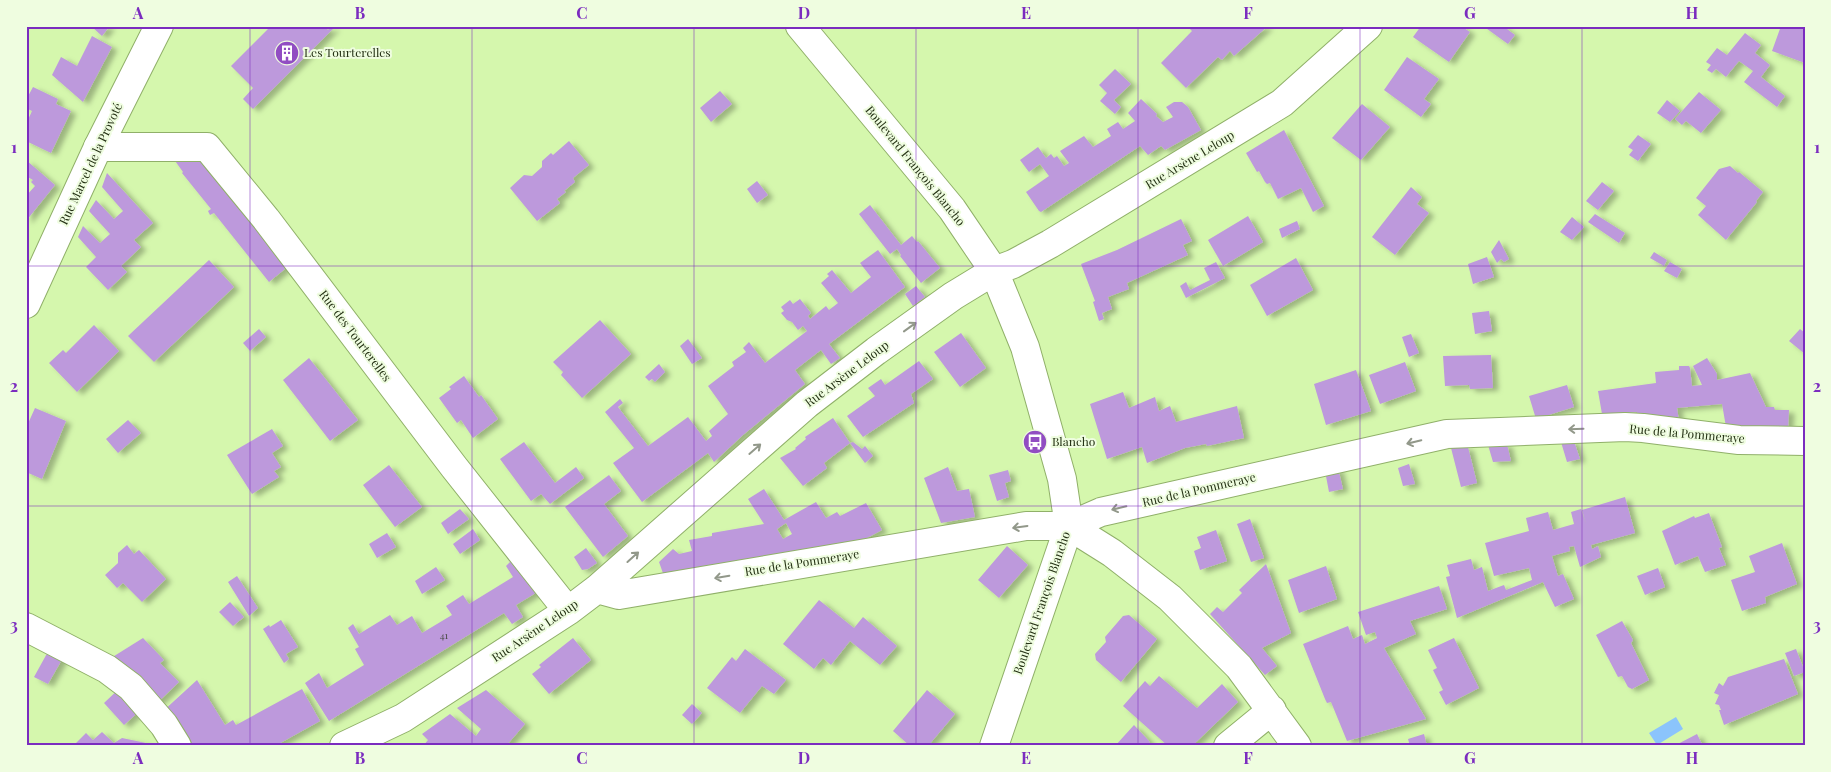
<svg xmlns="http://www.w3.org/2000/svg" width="1831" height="772" font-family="'Playfair Display',serif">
<defs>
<filter id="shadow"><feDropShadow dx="5.5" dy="3" stdDeviation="2.5" flood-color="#0004"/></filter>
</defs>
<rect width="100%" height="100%" fill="#d5f7ad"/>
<path fill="#8bc4fc" d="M1676 717 1683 729 1657 745 1649 733Z"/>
<path fill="#bd99dc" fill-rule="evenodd" filter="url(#shadow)" d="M91 26H110L102 36Z
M271 26H324L328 30 331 27 334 28 253 109 243 99 253 88 231 66Z
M1187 26H1268L1234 56 1230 51 1222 60 1218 57 1186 88 1161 63 1192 31Z
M1421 26H1461L1470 32 1449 62 1413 37Z
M1483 26H1503L1515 35 1508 44Z
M1781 26H1805V63L1772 51Z
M1745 33 1761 45 1755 53 1770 65 1761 77 1785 96 1777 107 1744 82 1753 71 1739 61 1726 77 1716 69 1712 73 1707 70 1711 65 1706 62 1717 48 1727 55Z
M92 36 112 47 83 102 52 75 61 57 77 66Z
M1407 57 1439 79 1424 99 1431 104 1421 117 1384 90Z
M1115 69 1131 84 1114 100 1121 107 1115 114 1100 101 1107 93 1099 85Z
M33 87 58 99 56 104 71 111 51 153 26 141V124L32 111 26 108V100Z
M720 91 732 104 711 122 700 108Z
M1699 92 1721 110 1701 133 1686 121 1682 125 1675 119Z
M1141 99 1157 114 1156 116 1163 122 1173 117 1166 107 1174 102H1182L1188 107 1201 130 1165 150 1161 146 1148 155 1140 146 1041 212 1039 211 1026 192 1049 176 1040 164 1029 172 1020 160 1038 147 1046 158 1051 154 1054 158 1057 156 1064 166 1069 163 1060 151 1084 136 1093 147 1111 136 1107 129 1118 122 1123 129 1135 121 1128 113Z
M1667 100 1680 111 1670 122 1657 113Z
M1362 104 1390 127 1361 160 1332 138Z
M1284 130 1324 206 1313 212 1301 188 1278 199 1270 183 1267 184 1265 182 1259 171 1257 172 1246 153Z
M1638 135 1651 144 1638 161 1629 155 1633 150 1628 147Z
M569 141 589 165 573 178 575 182 564 191 566 192 557 199 560 203 537 221 510 188 524 175 532 176 542 167V161L551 153 553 155Z
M190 154 196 162 204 155 291 264 269 282 214 213 210 215 208 211 211 209 182 173 183 172 173 158Z
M26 160 55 185 26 221V196L35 186 31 182 33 180 26 176Z
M1730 166 1738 173 1739 172 1763 192 1756 201 1757 202 1726 240 1698 215 1706 206 1696 198 1719 169Z
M107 173 153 223 134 240 141 247 121 266 127 272 108 290 86 267 96 257 78 237 83 226 100 243 110 234 89 211 96 200 114 219 123 211 102 187Z
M757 181 768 195 757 203 747 189Z
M1602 182 1614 191 1598 210 1586 201Z
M1411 187 1422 197 1417 204 1429 213 1395 255 1372 237Z
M870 205 901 245 912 236 917 242 918 241 940 268 921 283 900 256 901 255 897 249 890 254 859 214Z
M1595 214 1625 233 1619 243 1588 222Z
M1248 216 1263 242 1223 266 1208 240Z
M1572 217 1584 227 1572 240 1560 232Z
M1181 219 1192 241 1183 245 1188 255 1127 283 1129 289 1108 297 1112 309 1102 313 1104 319 1099 321 1093 302 1095 301 1081 264 1117 250Z
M1297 221 1300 229 1282 238 1279 229Z
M1499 240 1509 259 1504 262 1501 259 1497 263 1491 252Z
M878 250 905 287 829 344 840 358 831 364 821 350 795 370 805 384 743 435 714 462 708 453 642 502 613 463 634 448 605 412 620 399 623 403 618 407 648 446 688 417 706 441 712 436 709 431 728 414 708 386 734 366 732 362 746 352 743 348 749 342 765 363 807 331 803 326 798 330 792 322 787 320 781 313 784 311 781 307 790 300 793 304 800 299 811 313 808 316 810 319 826 306 829 310 838 303 821 283 829 276 827 274 832 270 851 293 871 277 860 263Z
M1654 252 1667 260 1664 266 1650 258Z
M1487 257 1494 277 1473 284 1468 264Z
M1296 258 1313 290 1267 316 1250 285Z
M209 260 234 287 154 362 128 336Z
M1216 262 1225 278 1186 298 1180 286 1186 282 1190 290 1210 280 1204 268Z
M1670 262 1682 269 1677 278 1664 271Z
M916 286 925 297 913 306 905 294Z
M1489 311 1492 331 1475 334 1472 313Z
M600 320 631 354 582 398 561 375 563 372 553 362Z
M94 325 119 351 77 392 49 363 63 350 66 353Z
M259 329 266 337 250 351 243 343Z
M1800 329 1805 333V354L1789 341Z
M961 333 986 368 960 387 934 352Z
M1411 334 1419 353 1409 357 1402 337Z
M688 339 702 358 692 364 680 346Z
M1491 355 1493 388 1470 389 1469 385 1445 386 1443 356Z
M309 358 358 420 330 441 283 380Z
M1707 358 1717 374V380L1750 373 1766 407H1774L1775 410H1789L1788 431 1726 427 1722 404 1677 408 1679 421H1638L1637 412 1602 414 1598 391 1656 383 1655 372 1679 370V366H1689L1690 368 1692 386 1702 385 1693 366Z
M919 361 933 379 911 394 914 403 863 437 847 416 875 396 868 388 881 379 885 385Z
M1405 362 1416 391 1380 404 1369 375Z
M659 364 665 372 655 382 652 379 649 381 645 377Z
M1356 370 1371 411 1326 425 1314 384Z
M464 376 479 397 481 395 498 419 473 438 461 420 457 423 439 398 451 389 449 387Z
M1567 385 1574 407 1536 419 1529 396Z
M1123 392 1129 408 1155 397 1159 411 1170 406 1176 422 1237 406 1244 438 1207 446 1206 444 1185 448 1147 463 1142 447 1107 459 1090 404Z
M35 408 66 421 42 479 26 472V428Z
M833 418 850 443 824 463 827 468 803 486 780 458 796 449 795 448 806 439 805 437Z
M128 420 141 433 118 453 106 439Z
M272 429 283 446 272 453 281 467 274 471 279 477 252 494 227 455Z
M1574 441 1580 459 1567 462 1561 442Z
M524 442 555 483 576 467 584 478 550 504 541 494 531 501 500 459Z
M853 442 862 449 865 446 873 456 865 463 850 443Z
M1507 444 1511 461 1493 462 1488 445Z
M1468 447 1477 483 1461 487 1451 448Z
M1409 464 1415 484 1403 486 1398 468Z
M389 465 422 507 395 527 363 485Z
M948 467 957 491 969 489 975 517 941 523 924 478Z
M1338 468 1343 489 1329 492 1325 471Z
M1008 470 1011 481 1005 483 1009 497 997 501 989 475Z
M609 475 621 491 604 504 628 536 603 557 565 507Z
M764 489 784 520 816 502 826 518 837 512 840 516 866 503 882 530 867 538 664 576 659 562 673 549 679 554 692 551 689 540 712 536V533L764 524 748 499ZM786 523 792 534 783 539 777 529Z
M1625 497 1635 533 1591 545 1592 549 1598 546 1601 557 1580 567 1574 546 1569 547 1570 551 1552 556 1558 576 1563 574 1574 599 1555 607 1543 582 1457 618 1446 577 1450 576 1447 565 1471 559 1474 570 1482 567 1488 591 1504 585 1506 590 1532 580 1529 568 1494 576 1485 543 1529 531 1526 518 1548 512 1553 530 1574 524 1571 512 1581 509 1586 524 1582 510Z
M460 509 469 519 448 534 441 523Z
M1709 513 1722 547 1719 548 1726 565 1705 572 1698 556 1675 565 1662 531 1694 516 1695 518Z
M1250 519 1264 558 1251 562 1237 524Z
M473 529 480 540 460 554 453 544Z
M1216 530 1227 561 1200 570 1194 551 1201 548 1197 537Z
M387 533 396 547 377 558 369 544Z
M1782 543 1797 584 1765 597 1766 603 1742 611 1731 580 1755 572 1749 556Z
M127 545 134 554 139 550 166 579 142 602 123 583 117 588 105 575 118 563V553Z
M1007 546 1028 565 999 598 978 580Z
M586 548 597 563 588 569 582 570 574 557Z
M511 554 539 591 516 605 523 617 512 624 504 613 329 721 305 683 319 673 327 688 364 665 355 649 359 647 348 628 353 624 359 634 390 615 397 625 412 616 422 633 452 615 446 606 463 595 469 604 513 577 506 566 510 562 507 558Z
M1266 564 1291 633 1262 648 1277 666 1265 675 1210 614 1217 607 1223 612 1242 593 1239 590Z
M1326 566 1337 599 1299 613 1288 580Z
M436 567 445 580 422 594 415 581Z
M1658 568 1665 587 1645 595 1637 576Z
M237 576 258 608 249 616 228 582Z
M1439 586 1447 609 1410 621 1416 634 1384 648 1426 719 1347 741 1331 702 1327 703 1325 699 1303 644 1348 626 1353 639 1362 635 1365 644 1377 638 1375 632 1366 635 1358 612Z
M819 600 854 628 863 617 897 646 880 665 850 641 831 665 823 658 814 669 783 644Z
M230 602 244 617 233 626 219 612Z
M1129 615 1157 639 1121 682 1096 660 1095 654 1106 642 1105 637 1123 616Z
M281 620 298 647 286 654 289 659 284 663 263 629 269 625 270 627Z
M1622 621 1633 640 1631 643 1649 680 1632 689 1628 687 1622 676 1618 677 1596 635Z
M143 638 164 660 160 663 179 682 155 705 111 658Z
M573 638 591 660 549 694 532 674 541 667 539 665Z
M1454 638 1479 688 1446 705 1439 692 1443 690 1433 670 1437 668 1428 650Z
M50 648 64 656 48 684 34 677Z
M745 649 786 680 774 694 762 686 740 713 707 688 732 657 736 661Z
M1796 649 1805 672 1794 676 1785 653Z
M1784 659 1798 694 1724 725 1719 710H1721L1719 705 1715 704 1719 695 1714 693 1719 683 1723 686 1728 677Z
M1159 676 1197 708 1222 684 1238 702 1192 746H1168L1123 706 1145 681 1150 686Z
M197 680 225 725 233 720 236 725 302 689 320 721 275 746H194L162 712Z
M122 686 143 708 124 725 104 703Z
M486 690 525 724 506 746H423L428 740 422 734 450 714 476 736 481 729 457 708Z
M927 690 955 714 928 746H910L893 731Z
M692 704 702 713 692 724 682 715Z
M1134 725 1150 742 1147 746H1115Z
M102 732 114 743 122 738 146 743 148 746H79L76 743 86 733 93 740Z
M1424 734 1427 746H1410L1408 739Z
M1697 734 1703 746H1674Z"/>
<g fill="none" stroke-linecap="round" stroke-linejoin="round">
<g stroke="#90b069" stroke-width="30">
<path id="minor" d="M800 26 952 209 994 271 1025 347 1062 479 1069 526 994 746
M98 147H207L266 219 454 467 568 611
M1069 526 1112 553 1170 598 1239 667 1297 746
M597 589 619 595 1026 526H1069L1101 512 1447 434 1625 427 1643 428 1739 440 1805 441
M26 627 107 669 131 687 164 725 177 746
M344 746 403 718 568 611 597 589 807 404 876 351 953 296 994 271 1013 264 1050 244 1282 103 1368 26
M1228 746 1272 710"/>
</g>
<g stroke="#90b069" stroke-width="30">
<path id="major" d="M26 304 98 147 159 26"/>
</g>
<use href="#minor" stroke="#fff" stroke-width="28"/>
<use href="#major" stroke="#fff" stroke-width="28"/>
</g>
<defs><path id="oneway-shaft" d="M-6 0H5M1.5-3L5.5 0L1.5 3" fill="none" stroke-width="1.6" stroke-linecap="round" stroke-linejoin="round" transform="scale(1.25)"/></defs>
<g stroke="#92988a">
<use href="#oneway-shaft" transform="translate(910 327) rotate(-36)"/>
<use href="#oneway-shaft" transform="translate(1576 429) rotate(178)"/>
<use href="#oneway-shaft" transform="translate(1414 442) rotate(167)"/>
<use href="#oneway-shaft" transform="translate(755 449) rotate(-41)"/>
<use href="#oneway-shaft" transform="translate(1119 508) rotate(167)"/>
<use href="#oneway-shaft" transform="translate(1020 527) rotate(172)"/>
<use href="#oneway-shaft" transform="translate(633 557) rotate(-42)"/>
<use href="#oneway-shaft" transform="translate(722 577) rotate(170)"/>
</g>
<path fill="none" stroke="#7b2cbf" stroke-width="1" stroke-opacity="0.55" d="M250 26V746M472 26V746M694 26V746M916 26V746M1138 26V746M1360 26V746M1582 26V746M26 266H1805M26 506H1805"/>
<defs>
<g id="building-disc" transform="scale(1.25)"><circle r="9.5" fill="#914dc2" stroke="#effde0"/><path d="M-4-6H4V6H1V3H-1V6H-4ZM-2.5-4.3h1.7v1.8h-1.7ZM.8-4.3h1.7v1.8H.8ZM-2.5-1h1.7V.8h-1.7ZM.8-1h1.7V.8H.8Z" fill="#fff"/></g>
<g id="bus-disc" transform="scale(1.25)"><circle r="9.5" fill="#914dc2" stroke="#effde0"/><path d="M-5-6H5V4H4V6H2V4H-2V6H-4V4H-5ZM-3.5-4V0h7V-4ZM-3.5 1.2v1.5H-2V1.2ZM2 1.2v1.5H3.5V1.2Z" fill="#fff"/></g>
</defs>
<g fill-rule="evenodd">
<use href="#building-disc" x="287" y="53"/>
<use href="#bus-disc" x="1035" y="442"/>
</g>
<g text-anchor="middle" stroke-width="4" stroke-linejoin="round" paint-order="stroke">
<g font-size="10" fill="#4b4c47">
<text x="444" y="639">41</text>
</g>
<g font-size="12" fill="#253215" stroke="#effde0" text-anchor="start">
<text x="304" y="57">Les Tourterelles</text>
<text x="1052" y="446">Blancho</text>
</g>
<g font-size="12" fill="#253215" stroke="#effde0">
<text transform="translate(1190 160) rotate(-31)" y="4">Rue Arsène Leloup</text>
<text transform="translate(91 164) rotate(-65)" y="4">Rue Marcel de la Provoté</text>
<text transform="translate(915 166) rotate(51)" y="4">Boulevard François Blancho</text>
<text transform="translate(355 336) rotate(53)" y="4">Rue des Tourterelles</text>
<text transform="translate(847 374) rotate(-37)" y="4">Rue Arsène Leloup</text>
<text transform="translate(1687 434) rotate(5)" y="4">Rue de la Pommeraye</text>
<text transform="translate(1199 490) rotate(-13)" y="4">Rue de la Pommeraye</text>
<text transform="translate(802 563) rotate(-9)" y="4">Rue de la Pommeraye</text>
<text transform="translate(1042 603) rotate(-71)" y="4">Boulevard François Blancho</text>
<text transform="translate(535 631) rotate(-34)" y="4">Rue Arsène Leloup</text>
</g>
</g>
<rect width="1831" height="772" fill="none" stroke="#effde0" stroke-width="55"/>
<rect x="28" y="28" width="1776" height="716" fill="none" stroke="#7b2cbf" stroke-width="2"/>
<g font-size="16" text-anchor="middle" font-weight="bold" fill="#7b2cbf">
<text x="138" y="19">A</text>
<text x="360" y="19">B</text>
<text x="582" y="19">C</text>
<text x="804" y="19">D</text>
<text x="1026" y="19">E</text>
<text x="1248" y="19">F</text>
<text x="1470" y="19">G</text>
<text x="1692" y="19">H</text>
<text x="14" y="153">1</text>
<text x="1817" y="153">1</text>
<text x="14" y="392">2</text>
<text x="1817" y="392">2</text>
<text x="14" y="631">3</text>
<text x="1817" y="631">3</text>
<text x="138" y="764">A</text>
<text x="360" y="764">B</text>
<text x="582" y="764">C</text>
<text x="804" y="764">D</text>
<text x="1026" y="764">E</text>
<text x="1248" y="764">F</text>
<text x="1470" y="764">G</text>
<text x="1692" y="764">H</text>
</g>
</svg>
